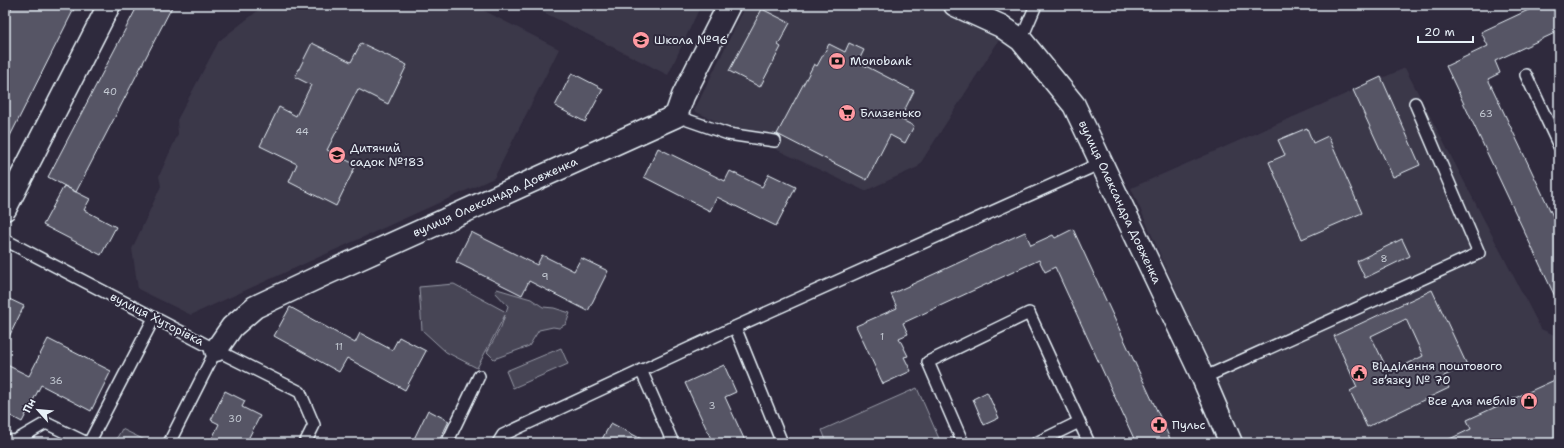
<svg xmlns="http://www.w3.org/2000/svg" width="1564" height="448" font-family="'Shantell Sans',sans-serif">
<rect width="100%" height="100%" fill="#2f2a3d"/>
<filter id="ink" filterUnits="userSpaceOnUse"><feTurbulence type="fractalNoise" baseFrequency=".025" numOctaves="2"/><feDisplacementMap in="SourceGraphic" scale="8" xChannelSelector="R" yChannelSelector="G"/><feConvolveMatrix kernelMatrix="1 2 1 2 8 2 1 2 1" color-interpolation-filters="sRGB"/></filter>
<g filter="url(#ink)">
<path fill="#3b3749" d="M265 5H473L559 49 494 178 191 315 138 289 132 249 161 186 159 176 178 134 177 120 219 41Z
M529 5H701L668 75Z
M746 5H942L1003 34 918 167 865 191 694 111Z
M1405 68 1541 329 1559 337V443H1243L1131 188Z"/>
<path fill="#464455" stroke="#979aa6" d="M454 284 506 312 508 306 495 292 497 289 531 299 543 307 554 308 570 313 566 324 559 328 553 327 539 330 529 346 494 359 487 352 501 327 505 315 477 368 446 352 422 330 419 287Z
M561 348 568 364 513 388 506 371Z
M917 388 941 443H827L822 430Z
M122 429 151 443H114Z"/>
<path fill="#575565" stroke="#e8f1f8" fill-rule="evenodd" d="M13 5H76L5 146V20Z
M138 5H173L76 192 48 177Z
M1539 5H1559V31L1495 61 1500 73 1488 79 1559 229V305L1446 66 1488 46 1481 32Z
M762 9 790 23 778 45 781 47 760 87 729 71Z
M312 43 351 62 361 43 407 65 388 104 358 89 327 150 356 165 336 206 289 182 297 164 260 146 279 107 296 116 311 85 295 77Z
M849 43 864 50 858 62 914 91 900 119 914 126 905 143 890 135 867 180 777 134 814 64 817 66 829 44 845 52Z
M572 73 603 89 585 122 555 106Z
M1381 77 1420 165 1393 177 1353 90Z
M1307 128 1313 143 1328 136 1362 213 1302 239 1269 162 1285 155 1278 140Z
M658 148 725 181 730 171 762 187 769 174 796 187 776 226 717 197 710 211 644 177Z
M64 186 90 199 84 210 116 227 101 255 43 225Z
M1073 229 1172 443H1136L1055 267 1045 272 1039 260 903 323 908 334 899 338 908 356 904 357 911 371 883 384 856 326 897 308 891 294 1025 232 1031 245 1053 235 1055 238Z
M471 232 537 265 542 255 574 271 581 258 608 271 588 311 529 281 522 295 456 262Z
M1402 239 1410 256 1365 278 1357 261Z
M1432 290 1467 365 1444 376 1449 388 1367 427 1350 391 1357 387 1334 336ZM1406 319 1423 356 1389 373 1371 336Z
M5 297 24 306 5 345Z
M290 307 355 343 360 333 392 350 399 337 426 351 405 390 347 358 339 372 274 336Z
M48 339 111 371 91 411 41 385 22 422 5 413V364L29 376Z
M724 365 736 392 725 397 746 443H713L685 383Z
M1559 378V437L1545 443H1441L1471 429 1467 420Z
M225 391 245 401 242 407 260 416 246 443H210L219 424 211 420Z
M987 392 999 418 984 425 973 399Z
M428 410 449 421 438 443H412Z
M611 423 649 443H610L602 439Z"/>
<g fill="none" stroke-linecap="round" stroke-linejoin="round">
<g stroke="#e8f1f8" stroke-width="14">
<path id="lane" d="M1021 40 1036 5
M1526 75 1559 146
M676 116 728 134 775 141
M5 240 216 350 300 392 314 425 305 443
M735 327 782 443
M641 370 673 443
M1203 378 1479 253 1415 103
M5 440 15 441 46 423 87 443
M89 443 154 318
M169 443 216 350
M447 443 479 376
M498 443 503 435 735 327 1101 163
M963 443 928 362 1029 313 1089 443
M1036 443 1079 422"/>
</g>
<g stroke="#e8f1f8" stroke-width="25">
<path id="street" d="M955 5 1001 26 1021 40 1074 105 1203 378 1231 443
M5 209 109 5
M216 350 232 327 255 307 321 276 676 116 683 96 729 5"/>
</g>
<use href="#lane" stroke="#2f2a3d" stroke-width="11"/>
<use href="#street" stroke="#2f2a3d" stroke-width="22"/>
</g>
</g>
<defs>
<g id="school-disc" transform="scale(0.9)"><circle r="9.5" fill="#ff9aa2" stroke="#2f2a3d"/><path d="M0-5L7-2L0 1L-7-2ZM-4 1L0 2.5L4 1V4Q0 6-4 4Z" fill="#111"/></g>
<g id="bank-disc" transform="scale(0.9)"><circle r="9.5" fill="#ff9aa2" stroke="#2f2a3d"/><path d="M-6-4H6V4H-6ZM0-2.3a2.3 2.3 0 1 0 0 4.6a2.3 2.3 0 1 0 0-4.6Z" fill="#111"/></g>
<g id="supermarket-disc" transform="scale(0.9)"><circle r="9.5" fill="#ff9aa2" stroke="#2f2a3d"/><path d="M-6-5.5h2.5l.6 2H6L4.5 2H-2.5L-4.4-4H-6ZM-1.5 3.2a1.3 1.3 0 1 0 .1 0ZM3 3.2a1.3 1.3 0 1 0 .1 0Z" fill="#111"/></g>
<g id="civic-disc" transform="scale(0.9)"><circle r="9.5" fill="#ff9aa2" stroke="#2f2a3d"/><path d="M-.6-6.5H3V-4.5H.6V-3L4-1V1h2V6H-6V1h2V-1L-.6-3ZM-1.2 2.5V6h2.4V2.5Z" fill="#111"/></g>
<g id="shop-disc" transform="scale(0.9)"><circle r="9.5" fill="#ff9aa2" stroke="#2f2a3d"/><path d="M-5-2.5h2.3a2.7 3.5 0 0 1 5.4 0H5L5.5 6h-11ZM-1.5-2.5h3a1.5 2.3 0 0 0-3 0Z" fill="#111"/></g>
<g id="pharmacy-disc" transform="scale(0.9)"><circle r="9.5" fill="#ff9aa2" stroke="#2f2a3d"/><path d="M-2-6h4v4h4v4h-4v4h-4v-4h-4v-4h4Z" fill="#111"/></g>
</defs>
<g fill-rule="evenodd">
<use href="#school-disc" x="641" y="40"/>
<use href="#bank-disc" x="837" y="61"/>
<use href="#supermarket-disc" x="847" y="113"/>
<use href="#school-disc" x="337" y="155"/>
<use href="#civic-disc" x="1359" y="373"/>
<use href="#shop-disc" x="1529" y="401"/>
<use href="#pharmacy-disc" x="1159" y="425"/>
</g>
<g text-anchor="middle" stroke-width="4" stroke-linejoin="round" paint-order="stroke">
<g font-size="10" fill="#c4cad3">
<text x="110" y="95">40</text>
<text x="1486" y="117">63</text>
<text x="302" y="135">44</text>
<text x="1384" y="262">8</text>
<text x="545" y="280">9</text>
<text x="882" y="340">1</text>
<text x="339" y="350">11</text>
<text x="56" y="384">36</text>
<text x="712" y="409">3</text>
<text x="235" y="422">30</text>
</g>
<g font-size="12" fill="#e8f1f8" stroke="#2f2a3d" text-anchor="start">
<text x="654" y="44">Школа №96</text>
<text x="850" y="65">Monobank</text>
<text x="860" y="117">Близенько</text>
<text x="350" y="152">Дитячий<tspan x="350" dy="14">садок №183</tspan></text>
<text x="1372" y="370">Відділення поштового<tspan x="1372" dy="14">зв’язку № 70</tspan></text>
<text x="1516" y="405" text-anchor="end">Все для меблів</text>
<text x="1172" y="429">Пульс</text>
</g>
<g font-size="12" fill="#e8f1f8" stroke="#2f2a3d">
<text transform="translate(495 197) rotate(-24)" y="4">вулиця Олександра Довженка</text>
<text transform="translate(1120 202) rotate(65)" y="4">вулиця Олександра Довженка</text>
<text transform="translate(157 319) rotate(27)" y="4">вулиця Хуторівка</text>
</g>
</g>
<rect width="1564" height="448" fill="none" stroke="#2f2a3d" stroke-width="20"/>
<rect x="10" y="10" width="1544" height="428" fill="none" stroke="#e8f1f8" stroke-width="1.5" filter="url(#ink)"/>
<g transform="translate(38 410) rotate(297)" stroke="#2f2a3d" stroke-width="3" paint-order="stroke">
<path d="M0-3L7 15L0 10L-7 15Z" fill="#e8f1f8"/>
<text y="-6" font-size="11" font-weight="bold" text-anchor="middle" fill="#e8f1f8">Пн</text>
</g>
<path d="M1418 36v6h55v-6" fill="none" stroke="#e8f1f8" stroke-width="2"/>
<text x="1424" y="36" font-size="12" fill="#e8f1f8" stroke="#2f2a3d" stroke-width="3" paint-order="stroke">20 m</text>
</svg>
